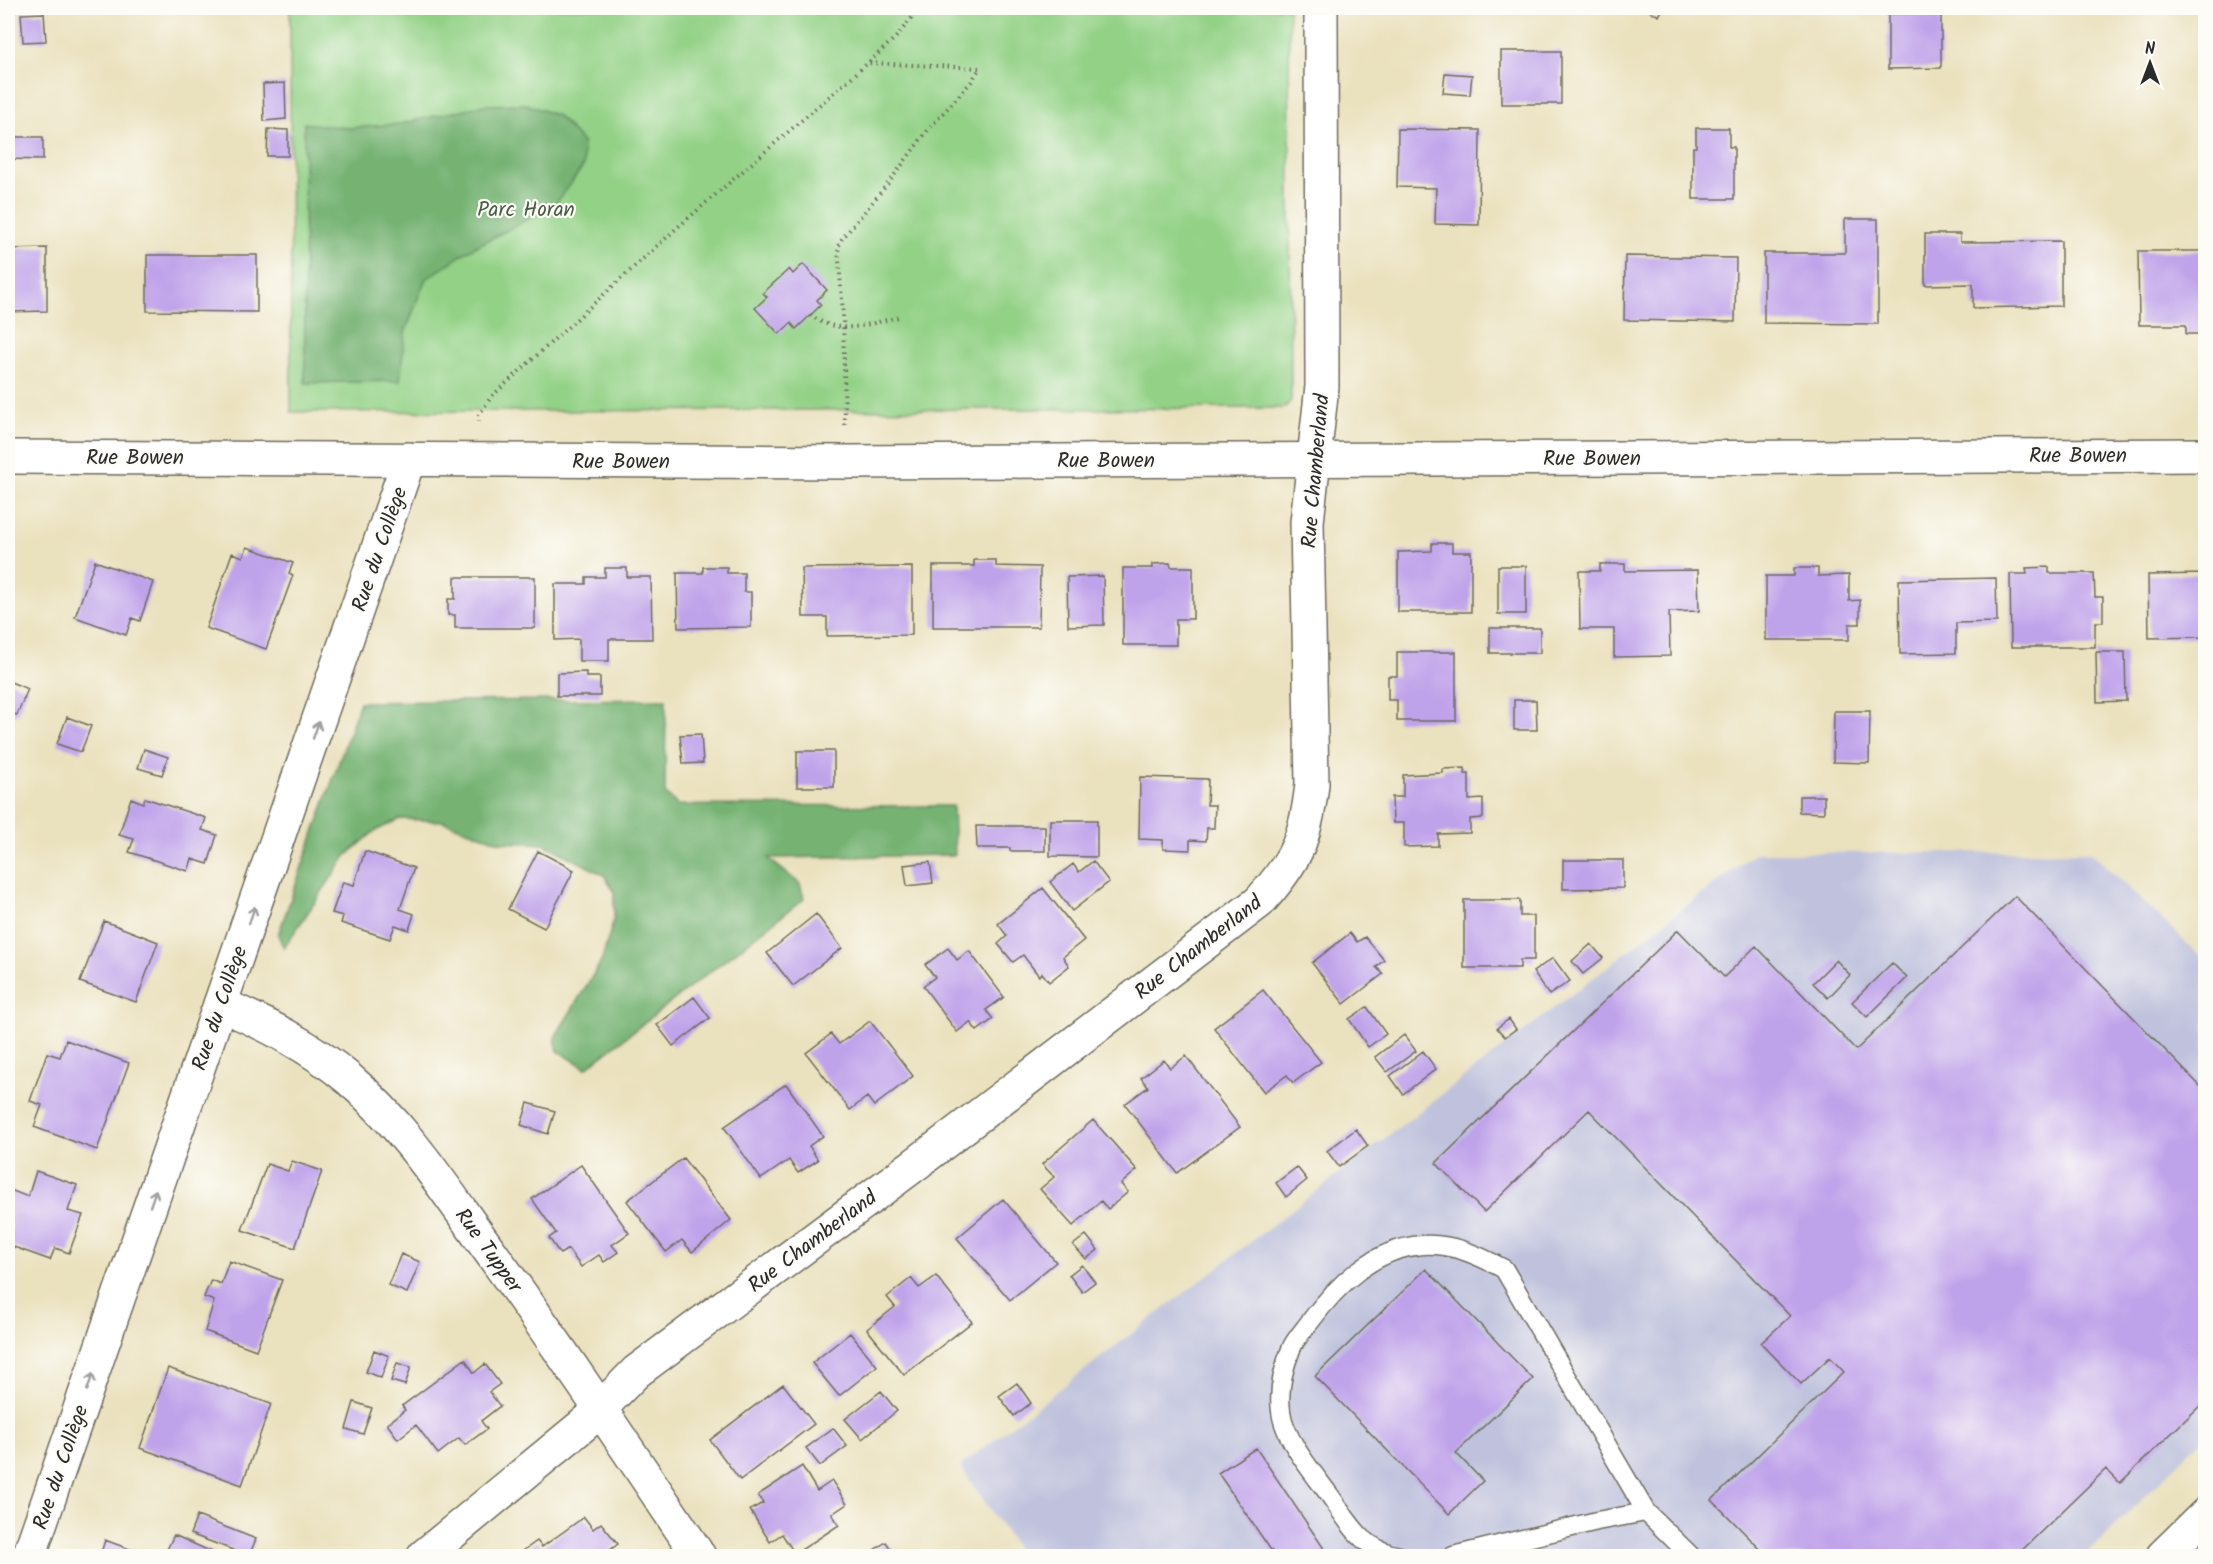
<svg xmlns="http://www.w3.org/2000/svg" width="2213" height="1564" font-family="Kalam,sans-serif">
<rect width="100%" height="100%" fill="#fdfcf7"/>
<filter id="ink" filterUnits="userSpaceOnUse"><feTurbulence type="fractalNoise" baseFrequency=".0167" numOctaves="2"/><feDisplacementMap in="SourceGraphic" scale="12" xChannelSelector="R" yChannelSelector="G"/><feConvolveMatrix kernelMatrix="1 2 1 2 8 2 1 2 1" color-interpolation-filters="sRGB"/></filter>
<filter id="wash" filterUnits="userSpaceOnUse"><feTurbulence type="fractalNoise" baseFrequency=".008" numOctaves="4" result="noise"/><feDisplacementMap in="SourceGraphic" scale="24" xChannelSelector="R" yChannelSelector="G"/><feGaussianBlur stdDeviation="1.35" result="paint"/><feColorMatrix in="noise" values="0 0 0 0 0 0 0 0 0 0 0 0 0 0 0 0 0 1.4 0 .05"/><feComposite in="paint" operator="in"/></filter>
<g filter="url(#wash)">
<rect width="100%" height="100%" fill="#eae1be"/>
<path fill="#c0c2dd" d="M2091 852 2205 961V1436L2085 1556H1022L960 1466 1755 853Z"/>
<path fill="#93d186" stroke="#5f7e58" stroke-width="1.5" d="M290 8H1289L1291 401 1284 408H1279L291 412Z"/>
<path fill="#76b373" stroke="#506f4f" stroke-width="1.5" d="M526 104 558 116 582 142 584 165 555 205 469 250 425 280 405 333 400 381 305 383 304 123 349 128 400 124 484 105Z
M666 699 665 793 677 805 953 806 955 855 768 858 800 884 804 899 586 1068 558 1051 555 1037 601 962 614 919V891L604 875 544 844 500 842 442 821 400 819 375 831 346 856 284 948 278 935 360 702Z"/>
<g id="blocks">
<path fill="#bfa3ea" d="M1644 8H1663L1659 16Z
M44 13 46 41 23 42 21 14Z
M1941 13V68L1888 69V14Z
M1501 51H1561V104H1501Z
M1445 73 1472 75 1470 95 1443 93Z
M285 83 286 119 264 121 263 84Z
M1696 128H1729V147H1734V199H1693V147H1696Z
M268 129 288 130V156H267Z
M1398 129 1480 130 1479 225 1435 224 1436 188 1397 187Z
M8 137H43V160L8 159Z
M1845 219H1878V324L1764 323V253H1845Z
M1925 234H1960V242L2061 241V306L1973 308V284L1925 285Z
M47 248V311L8 312V249Z
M2138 251H2206V334H2186V325H2139Z
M147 255H257V312L147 311Z
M1625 256 1736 258 1735 322 1624 320Z
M803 264 827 290 817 300 821 305 796 329 791 323 779 334 755 308 767 297 763 293 789 269 793 274Z
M1432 543H1452V552H1471V612H1398V552L1432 551Z
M247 547 293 563 289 573 293 575 266 649 206 628 232 553 243 557Z
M974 560H996V566L1040 567 1039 627H933V566H974Z
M95 561 153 582 140 621 132 618 126 635 75 617Z
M1170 563 1171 567H1193V619H1176V645H1123V568H1153V564Z
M1600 564H1625V571L1698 570 1699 611 1669 612 1670 656 1614 657V629H1580L1579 571H1600Z
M1498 566H1526V614H1498Z
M703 567H727V573H744V592H751V627L678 628 677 573H703Z
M912 567V635L827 636V617H803L802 568Z
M2049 567V573H2094L2095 597H2103V622H2095V647H2011L2010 574H2027L2026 568Z
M605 568H627V577H651L652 639H609V661H579V639L555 640V584H586V577H605Z
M1794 568H1818V576L1849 575V601L1860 600V624H1849V640H1766V576H1794Z
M2206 574V637L2149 638 2148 575Z
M1103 576 1104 625 1068 626 1067 577Z
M455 577H535V628H455V615H448V599H455Z
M1996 578 1997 622 1956 623V653L1900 654 1899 580Z
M1490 628H1540V653H1490Z
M1397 652H1456V721H1397V700H1388V676H1397Z
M2096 652H2125L2126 701 2097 702Z
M586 672V677H600V696H557V673Z
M8 681 28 689 17 715 8 712Z
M1514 700H1536L1537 730H1514Z
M1834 711H1870L1869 763 1833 762Z
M67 717 91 726 81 752 57 744Z
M701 734 703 763 683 764 680 735Z
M144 749 168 757 162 775 138 768Z
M797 751H834V787H797Z
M1465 768V774H1469V800L1483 799V818L1470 819V833L1438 834V846L1404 847V823H1393L1392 797H1403V775L1443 773V769Z
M1140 777 1208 779 1207 805H1215L1214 828H1207L1206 841 1190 840V850L1163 849V840L1139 839Z
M1799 796H1824V813L1799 812Z
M131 798 143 803 145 798 206 818 202 830 217 835 208 864 192 859 188 871 129 852 134 839 119 835Z
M1050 820H1097V857L1050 856Z
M976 826H1045V851H1010V848H977Z
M365 851 414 868 400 909 414 914 409 930 395 925 390 939 341 923 343 916 332 913 343 882 354 885Z
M538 851 574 870 544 928 508 909Z
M1563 860H1623V888L1563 889Z
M1093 861 1109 882 1072 911 1050 882 1073 864 1079 872Z
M930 862 933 883 907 886 904 865Z
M1043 888 1084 940 1063 957 1069 966 1049 982 1042 973 1039 976 1023 955 1013 962 998 944 1007 936 998 924Z
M2015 896 2206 1092V1400L2120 1483 2106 1469 2016 1556H1767L1712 1500 1844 1372 1830 1357 1801 1384 1761 1343 1790 1316 1589 1110 1484 1212 1436 1163 1678 930 1724 977 1756 946 1856 1050Z
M1464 900H1520V916H1534V960H1520V968H1464Z
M816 914 842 948 793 986 767 953Z
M104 921 158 942 136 1002 80 982Z
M1350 933 1357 942 1365 937 1384 960 1376 967 1383 974 1344 1004 1312 963Z
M1591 944 1603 958 1583 974 1572 961Z
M948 948 957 960 969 951 1004 997 986 1010 993 1019 977 1031 970 1022 957 1032 923 986 935 977 925 965Z
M1553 958 1570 981 1549 995 1533 972Z
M1836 960 1850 975 1828 998 1813 983Z
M1892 963 1907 978 1867 1017 1852 1002Z
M1263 990 1321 1062 1293 1083 1287 1075 1264 1092 1214 1028Z
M694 997 710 1018 673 1046 657 1025Z
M1367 1007 1386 1034 1368 1047 1349 1019Z
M1509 1019 1516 1029 1505 1037 1497 1028Z
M870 1021 913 1076 874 1106 867 1097 850 1110 806 1053 831 1034 839 1044Z
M1404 1035 1416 1051 1387 1072 1375 1057Z
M66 1040 129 1063 97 1150 34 1127 42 1105 30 1101 47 1053 60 1057Z
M1423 1051 1436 1069 1403 1094 1390 1076Z
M1186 1056 1240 1127 1177 1173 1125 1104 1148 1087 1141 1078 1164 1060 1170 1068Z
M786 1084 823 1136 809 1146 818 1160 798 1173 789 1160 761 1179 724 1127Z
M528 1103 555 1111 548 1134 521 1125Z
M1093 1120 1137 1170 1121 1184 1128 1192 1108 1209 1101 1201 1073 1226 1040 1189 1054 1177 1042 1164Z
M1356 1129 1368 1146 1339 1167 1327 1151Z
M683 1158 731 1220 692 1252 682 1240 666 1252 627 1201Z
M292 1161 322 1171 295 1248 242 1230 267 1164 288 1171Z
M581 1165 629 1233 612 1245 618 1252 604 1262 599 1255 581 1267 568 1249 560 1254 549 1238 556 1233 532 1199Z
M1297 1167 1307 1180 1286 1197 1276 1183Z
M36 1171 77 1185 68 1211 83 1215 69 1253 55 1248 50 1260 8 1245V1189L28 1197Z
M1003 1199 1056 1262 1010 1300 957 1238Z
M1086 1235 1098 1250 1086 1259 1073 1245Z
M401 1254 420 1262 407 1293 388 1285Z
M229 1261 282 1280 256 1350 205 1331 214 1301 204 1297 211 1280 221 1284Z
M1082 1265 1095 1282 1082 1292 1069 1275Z
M1426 1269 1533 1379 1456 1453 1483 1481 1449 1514 1315 1376Z
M936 1276 972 1322 904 1375 867 1329 895 1307 887 1297 911 1278 919 1288Z
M850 1333 877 1366 839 1396 812 1363Z
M374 1350 389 1356 381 1378 366 1372Z
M465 1359 474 1373 485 1364 500 1384 489 1392 500 1406 481 1421 487 1429 465 1445 459 1438 438 1454 416 1425 398 1439 387 1424 405 1410 402 1406Z
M397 1363 411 1367 405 1385 391 1381Z
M168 1368 271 1404 242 1485 140 1448Z
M1017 1383 1031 1403 1014 1416 999 1396Z
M783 1384 814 1424 740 1480 710 1440Z
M881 1391 897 1411 862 1439 845 1419Z
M354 1402 372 1408 363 1434 346 1429Z
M833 1428 847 1446 820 1466 806 1448Z
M1256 1448 1329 1556H1275L1218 1473Z
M802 1466 817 1491 832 1481 847 1504 832 1514 839 1525 795 1554 782 1534 770 1542 750 1510 763 1503 758 1495Z
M197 1516 256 1539 249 1556 190 1534Z
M584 1517 593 1529 601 1523 618 1544 609 1551 613 1556H516L537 1541 542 1547Z
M174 1535 214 1553 213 1556H164Z
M105 1540 148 1556H100Z
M886 1542 896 1556H865Z"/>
</g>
</g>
<g filter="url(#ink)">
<use href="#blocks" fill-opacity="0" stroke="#6e6b5e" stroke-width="1.5"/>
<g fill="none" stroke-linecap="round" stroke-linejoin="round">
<g stroke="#6e6b5e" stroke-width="21">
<path id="lane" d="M1400 1556C1363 1550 1351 1526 1331 1497 1314 1474 1284 1439 1281 1411 1278 1389 1283 1369 1291 1349 1295 1339 1303 1331 1309 1323 1337 1285 1373 1249 1422 1245 1452 1243 1478 1255 1504 1269L1646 1512 1691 1556
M1453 1556 1597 1521 1646 1512"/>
</g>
<g stroke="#6e6b5e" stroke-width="36">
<path id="street" d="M220 1004C266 1024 310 1046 349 1079 402 1124 441 1183 481 1239 557 1343 628 1450 699 1556
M29 1556 409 459
M424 1556 588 1421 636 1372 913 1166 1259 902C1296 861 1306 839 1312 784L1307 522 1322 386 1321 8
M2163 1556 2206 1514"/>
</g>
<g stroke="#6e6b5e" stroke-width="36">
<path id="secondary" d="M8 457 846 462 2206 455"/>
</g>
<path stroke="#6e6b5e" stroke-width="4" stroke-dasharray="1.5 4.5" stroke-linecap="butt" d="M810 315C841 337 865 324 899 317
M479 422V415L491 397 678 227 868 63 896 37 920 8
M845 425 843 313 838 248 842 239 890 181 927 131 971 82 980 68 868 63"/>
<use href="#lane" stroke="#fff" stroke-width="18"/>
<use href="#street" stroke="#fff" stroke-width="33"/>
<use href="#secondary" stroke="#fff" stroke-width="33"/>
</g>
<defs><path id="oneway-shaft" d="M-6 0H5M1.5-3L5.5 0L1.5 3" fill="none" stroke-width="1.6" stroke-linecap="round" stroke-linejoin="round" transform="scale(1.5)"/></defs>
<g stroke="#a0a0a0">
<use href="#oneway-shaft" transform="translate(316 730) rotate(-71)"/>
<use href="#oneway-shaft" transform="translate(252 915) rotate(-71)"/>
<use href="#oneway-shaft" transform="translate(153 1198) rotate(-71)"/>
<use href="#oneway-shaft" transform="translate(90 1382) rotate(-71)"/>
</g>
</g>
<g text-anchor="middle" stroke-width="4.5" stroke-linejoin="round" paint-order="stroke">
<g font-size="21" fill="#4a5d46" stroke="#fdfcf7">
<text x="526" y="216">Parc Horan</text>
</g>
<g font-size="21" fill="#2b2b2b" stroke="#fdfcf7">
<text x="2078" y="462">Rue Bowen</text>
<text x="135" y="464">Rue Bowen</text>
<text x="1592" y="465">Rue Bowen</text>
<text x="1106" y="467">Rue Bowen</text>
<text x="621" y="468">Rue Bowen</text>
<text transform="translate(1315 471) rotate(-85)" y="7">Rue Chamberland</text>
<text transform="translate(379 549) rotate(-71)" y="7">Rue du Collège</text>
<text transform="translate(1198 947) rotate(-38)" y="7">Rue Chamberland</text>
<text transform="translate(219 1008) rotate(-71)" y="7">Rue du Collège</text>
<text transform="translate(812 1241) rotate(-37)" y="7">Rue Chamberland</text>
<text transform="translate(489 1250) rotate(54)" y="7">Rue Tupper</text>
<text transform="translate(60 1467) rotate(-71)" y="7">Rue du Collège</text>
</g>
</g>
<rect width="2213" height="1564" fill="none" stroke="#fdfcf7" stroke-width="30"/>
<g transform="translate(2150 63)" stroke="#fdfcf7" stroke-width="4.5" paint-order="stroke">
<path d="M0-4.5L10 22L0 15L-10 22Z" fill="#2b2b2b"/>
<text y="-9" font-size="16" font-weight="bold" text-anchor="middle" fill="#2b2b2b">N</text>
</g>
</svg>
